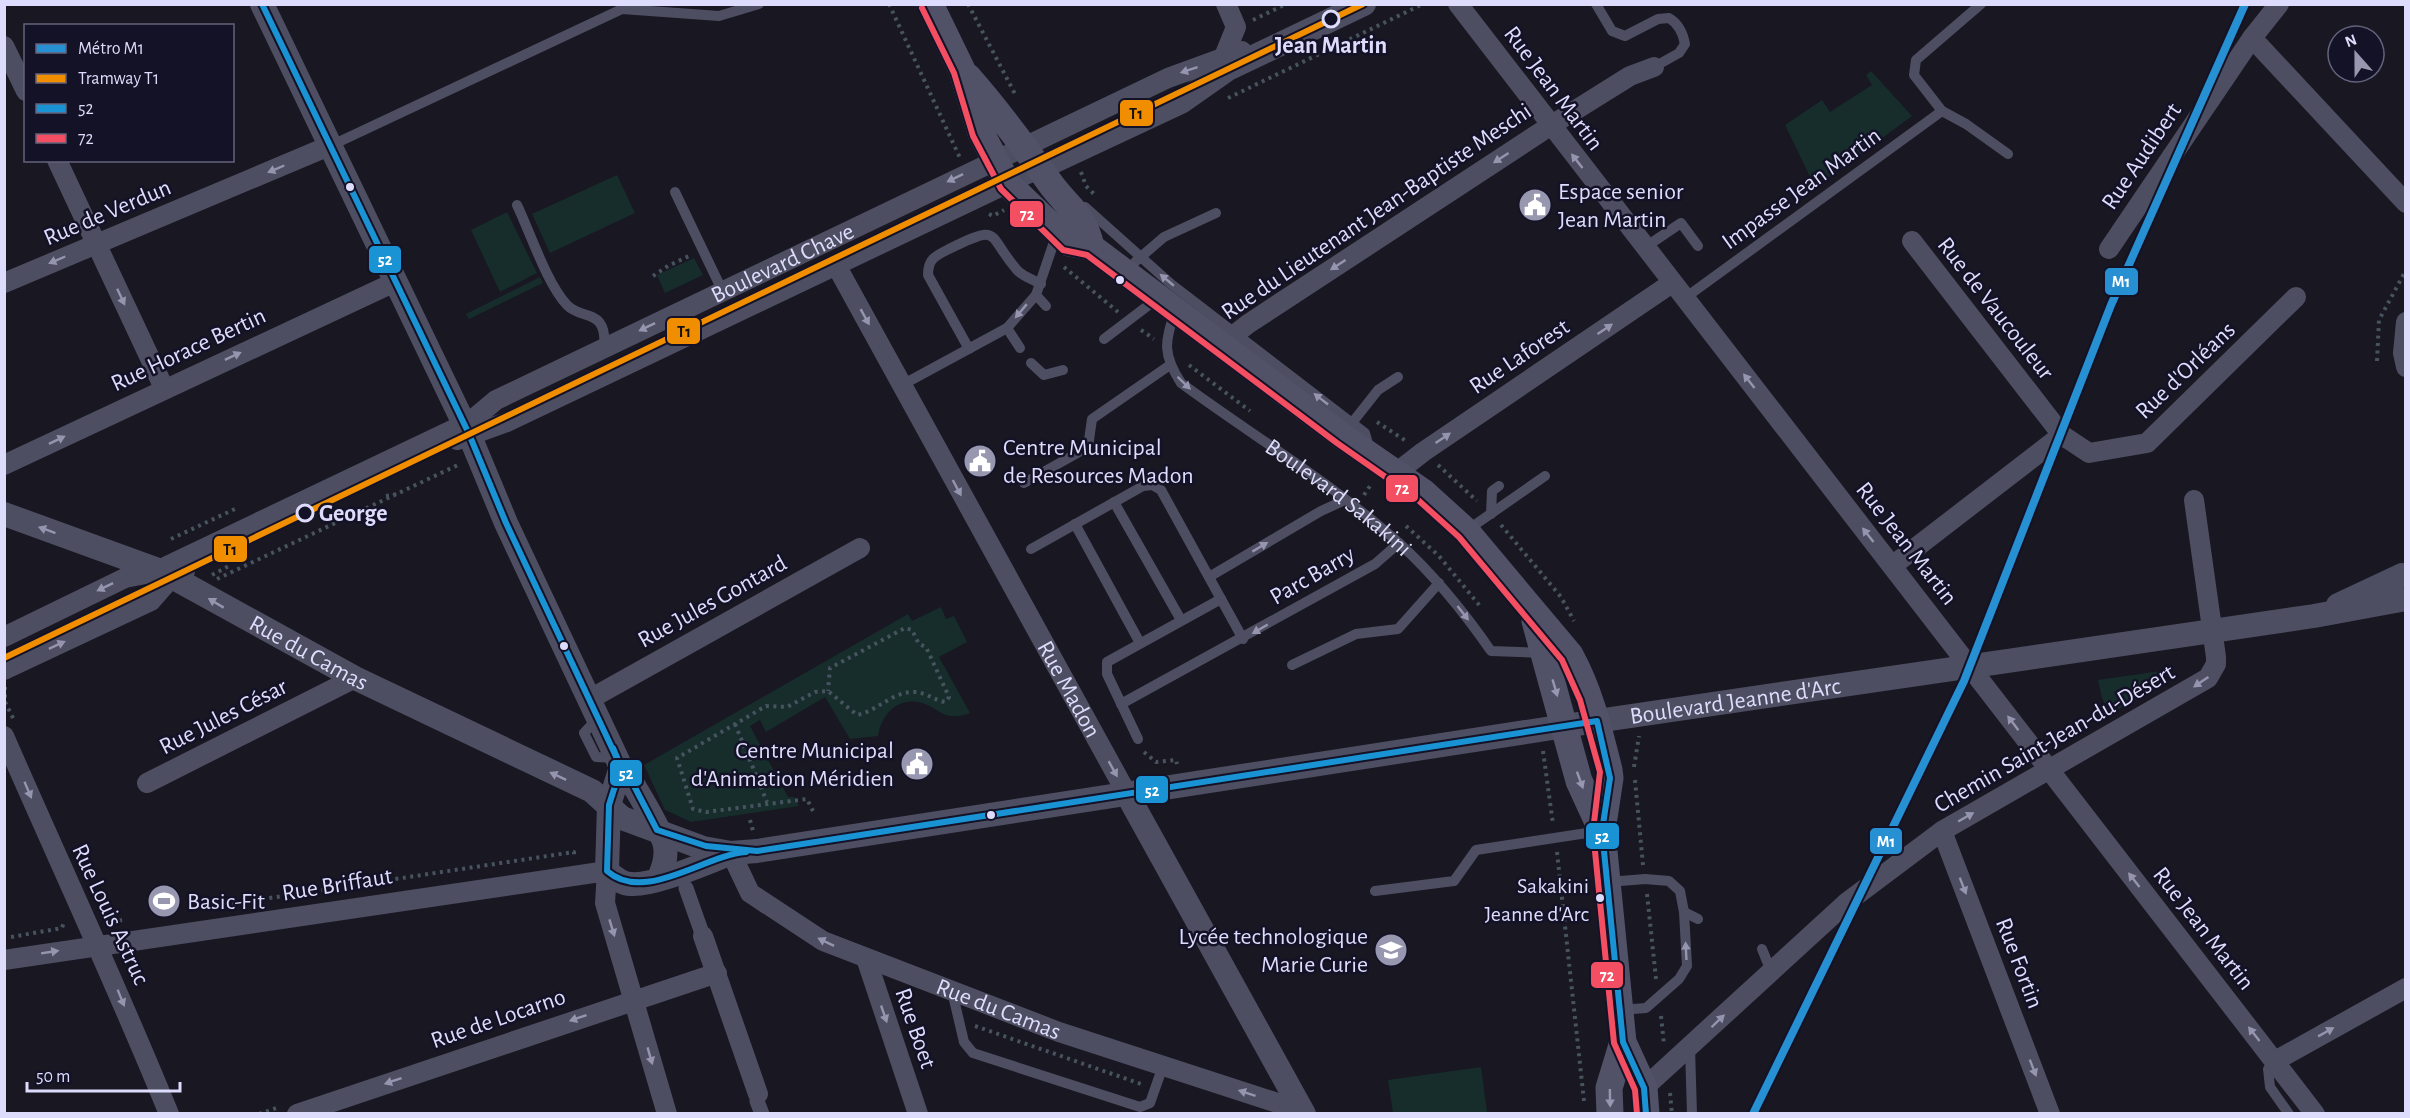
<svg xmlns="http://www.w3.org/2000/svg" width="2410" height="1118" font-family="'Alegreya Sans',sans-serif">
<rect width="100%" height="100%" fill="#181722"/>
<path fill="#162d2c" d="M1871 71 1912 116 1847 164 1846 159 1842 162 1843 167 1815 187 1785 125 1822 100 1830 112 1872 85 1866 75Z
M617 175 635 213 550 253 532 214Z
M507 212 537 273 500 292 471 230Z
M694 258 703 275 665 293 657 275Z
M540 277 543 283 469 319 466 314Z
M941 607 946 619 954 616 967 642 939 657 970 713C964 715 958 717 951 716 941 715 934 707 925 704 900 695 882 712 878 736L850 739 825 697 766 732 760 720 750 726 788 797H794L799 806 691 822 665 810 644 765 908 614 912 621Z
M2161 671 2165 683 2110 714 2102 698 2098 680Z
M1481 1067 1487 1112 1393 1113 1388 1080Z"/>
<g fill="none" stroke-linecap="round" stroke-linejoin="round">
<path stroke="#47535e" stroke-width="4" stroke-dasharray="3 4.5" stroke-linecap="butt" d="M889 4 960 158
M968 4 1015 94
M1253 20 1286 4
M1228 98 1423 4
M1081 172 1086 186 1094 194
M989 214 993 216 1004 210
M1064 267 1118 312
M653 276 668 266 689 256
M1141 330 1154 339
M2377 361 2379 320 2406 270
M1189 365 1250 411
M1377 422 1406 441
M1438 465 1477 501
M1364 495 1372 483
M386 496 397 494
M1501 525 1561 597 1574 621
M1406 526 1439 556 1480 606
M171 539 237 508
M212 575 229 566
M217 579 460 464
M5 687V702L14 720
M735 724 767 802
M1543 751 1553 824
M1144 752 1156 762 1176 760 1177 764
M1634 767 1639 736
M1635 780 1643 865
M813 811 807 799 706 812 693 809 677 758 766 706 787 707 815 692 828 691 857 715C878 711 891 692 914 692 926 692 935 701 946 702L949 697 926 647 919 644 912 630 905 628 830 668 828 691
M750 820 753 831
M1557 852 1584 1101
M1647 894 1656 979
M210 907 574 852V858
M106 915 115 921 124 920
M11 937 62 928 64 922
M1661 1016 1664 1044
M975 1026 1141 1084
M1670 1093 1672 1114
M259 1114 279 1107"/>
<g stroke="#4e4e62" stroke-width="10">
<path d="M1596 4 1612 31 1625 36 1658 19 1669 18C1679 24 1683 33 1685 44L1679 53 1654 67"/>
<path d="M1981 4 1916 60 1914 75 1942 111 1966 124 2008 154"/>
<path d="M330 146 622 9 719 16 759 4"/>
<path d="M675 192 722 290"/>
<path d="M517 205C530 232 547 284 567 305 582 321 608 307 604 349"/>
<path d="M1085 207 1171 284 1365 433 1369 447"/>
<path d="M1644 248 1681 223 1698 246"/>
<path d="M1135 262 1164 237 1216 213"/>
<path d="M1685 298 1942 111"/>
<path d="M1046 306 1036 295 1057 233"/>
<path id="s1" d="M1175 312C1164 342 1163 355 1181 383 1253 436 1332 483 1399 543 1434 575 1464 612 1491 651L1544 653"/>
<path d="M1007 328 1020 348"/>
<path d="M1104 339 1158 298"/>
<path d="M969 349 928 275C928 259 935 256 949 249 1002 223 986 234 1017 270 1022 276 1034 280 1041 284"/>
<path d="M1031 363 1044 375 1063 370"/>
<path d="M902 385 1007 328 1036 295"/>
<path d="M1348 428 1378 390 1398 377"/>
<path d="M1024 483 1088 447 1092 419 1170 365"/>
<path d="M1114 502 1181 620"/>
<path d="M1491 514 1492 491 1499 486"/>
<path d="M1075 524 1140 643"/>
<path d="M1466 531 1545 476"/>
<path d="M1031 549 1143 486 1152 485 1161 490 1243 639"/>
<path d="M1209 577 1321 511 1345 500"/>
<path d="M1292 665 1356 634 1398 629 1439 583"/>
<path d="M1121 704 1375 564 1399 543"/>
<path d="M598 718 584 733 596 757 616 758"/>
<path d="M1138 739 1107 674V662L1221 599"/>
<path d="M1608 882 1645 879 1669 881 1680 891 1684 912 1687 966 1679 979 1646 1008 1620 1010"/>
<path d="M1375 891 1454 881 1476 850 1600 831"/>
<path d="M1684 912 1698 919"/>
<path d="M1762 949 1771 971"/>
<path d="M952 991 964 1042 973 1053 1140 1107 1150 1103 1163 1066"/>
<path d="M1690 1048 1692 1114"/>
<path d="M2275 1061 2268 1069 2270 1087 2289 1114"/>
</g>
<path stroke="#4e4e62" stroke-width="15" d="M686 888 703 936
M758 1094 757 1101 762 1114"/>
<g stroke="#4e4e62" stroke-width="20">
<path d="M1458 4 2315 1114"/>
<path d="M2252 38 2406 203"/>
<path d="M4 46 26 91"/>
<path d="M1223 59 1236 27 1226 4"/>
<path d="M57 160 164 388"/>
<path d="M1912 241 2062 435"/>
<path d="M2109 249 2252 38 2279 4"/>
<path id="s2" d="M836 265 1127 794"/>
<path d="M4 283 329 146"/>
<path d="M2406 322 2403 353 2406 367"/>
<path d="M1220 346 1248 324 1550 126 1630 76 1654 67"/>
<path id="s3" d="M465 426 496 400 1168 78 1242 51"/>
<path d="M457 440 507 422 1040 168"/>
<path d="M4 465 395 282"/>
<path d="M1396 473 1423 452 1672 283"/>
<path d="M1892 566 2062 435 2089 453 2147 443 2296 297"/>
<path d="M4 637 125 578 161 571"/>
<path d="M4 670 151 601 172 577 185 571"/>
<path d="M590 699 860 548"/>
<path d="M4 736C59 862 117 986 169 1114"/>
<path d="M147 783 355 678"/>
<path d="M1942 831 2050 1114"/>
<path id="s4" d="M731 853 750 893 823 941 1059 1032 1302 1111"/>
<path d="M703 936 758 1094"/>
<path d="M866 958 918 1114"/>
<path d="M4 960 607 871 605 903 667 1114"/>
<path d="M2275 1061 2406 988"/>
<path d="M1644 1088 1846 903 1942 831 2208 678 2216 664V657L2194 500"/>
<path d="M297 1114 717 973"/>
</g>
<g stroke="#4e4e62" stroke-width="24">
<path d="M262 4 469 434 506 523 621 767C630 777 664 836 665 846 667 858 663 868 659 878"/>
<path d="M1040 168 1181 102 1228 69 1364 4"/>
<path id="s5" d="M4 514 161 571 355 678 592 791 622 818 703 848 731 853 757 851 1597 721 2314 616 2406 599"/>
<path d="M161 571 465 426"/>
<path d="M2338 605 2402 575"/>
<path d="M621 767 609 805 607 871C614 877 621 884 631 884 653 886 710 862 731 853"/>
<path d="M1127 794 1304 1114"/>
</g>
<path stroke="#515268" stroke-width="27" d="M930 4 962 70 981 133 1008 184 1069 243 1091 247 1342 436 1423 492 1466 531 1570 655C1590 691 1599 730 1609 770L1610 778 1602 831 1623 1042 1644 1088 1646 1114
M968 77C999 112 1023 145 1050 183 1068 208 1084 214 1091 247
M1535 621 1579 781 1602 831
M1610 1114 1609 1088 1623 1042"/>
<g stroke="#141227" stroke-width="10">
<path id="bus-1" d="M262 4 469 434 506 523 621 767 630 778 657 830 706 846 757 851 1597 721 1610 778 1602 831 1623 1042 1644 1088 1646 1114
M613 748 621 767 609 805 607 871C645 904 704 855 746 852"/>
</g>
<g stroke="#141227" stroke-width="10">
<path id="bus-2" d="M922 8 954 73 973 136 1001 189 1063 250 1087 255 1337 443 1417 499 1459 537 1562 660 1580 700 1600 772 1593 831 1614 1043 1635 1090 1637 1114"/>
</g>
<use href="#bus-1" stroke="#1a93d5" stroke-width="6"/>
<use href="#bus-2" stroke="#f34e61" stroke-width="6"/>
<g stroke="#141227" stroke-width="10">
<path id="tram-1" d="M4 658 1363 4"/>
</g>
<use href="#tram-1" stroke="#f18e00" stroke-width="6"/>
<g stroke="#141227" stroke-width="12">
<path id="metro-1" d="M1753 1114 1964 681 2111 305 2245 4"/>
</g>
<use href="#metro-1" stroke="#2690d2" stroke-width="8"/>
</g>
<defs><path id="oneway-solid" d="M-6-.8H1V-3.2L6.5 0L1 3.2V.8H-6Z" transform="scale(1.5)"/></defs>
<g fill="#9695af">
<use href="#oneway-solid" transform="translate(1189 70) rotate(162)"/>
<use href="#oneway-solid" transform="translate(1501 158) rotate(147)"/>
<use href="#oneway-solid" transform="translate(1577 161) rotate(-128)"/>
<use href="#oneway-solid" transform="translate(276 169) rotate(157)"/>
<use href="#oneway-solid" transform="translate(955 178) rotate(154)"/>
<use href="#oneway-solid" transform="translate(57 260) rotate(157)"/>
<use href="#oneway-solid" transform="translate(1338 265) rotate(147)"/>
<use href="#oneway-solid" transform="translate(1167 280) rotate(-140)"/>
<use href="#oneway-solid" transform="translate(121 297) rotate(65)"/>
<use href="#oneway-solid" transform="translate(1021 311) rotate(130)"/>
<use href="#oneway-solid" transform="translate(865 317) rotate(61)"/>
<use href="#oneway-solid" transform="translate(647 327) rotate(154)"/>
<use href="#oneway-solid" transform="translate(1605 329) rotate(-34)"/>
<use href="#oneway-solid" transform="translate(233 356) rotate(-25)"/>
<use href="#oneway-solid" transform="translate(1749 381) rotate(-128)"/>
<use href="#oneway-solid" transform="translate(1184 383) rotate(44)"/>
<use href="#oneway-solid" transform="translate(1321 399) rotate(-142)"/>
<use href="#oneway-solid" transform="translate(1443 438) rotate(-34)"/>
<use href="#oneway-solid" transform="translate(57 440) rotate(-26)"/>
<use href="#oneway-solid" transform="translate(957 488) rotate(62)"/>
<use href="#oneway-solid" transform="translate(47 530) rotate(-160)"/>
<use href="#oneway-solid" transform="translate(1868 535) rotate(-128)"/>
<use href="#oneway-solid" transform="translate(1260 547) rotate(-31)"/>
<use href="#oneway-solid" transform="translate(105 587) rotate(154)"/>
<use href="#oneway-solid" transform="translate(216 603) rotate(-149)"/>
<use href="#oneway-solid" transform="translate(1463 613) rotate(52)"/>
<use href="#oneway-solid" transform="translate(1260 629) rotate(150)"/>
<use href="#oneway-solid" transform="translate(57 645) rotate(-25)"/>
<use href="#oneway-solid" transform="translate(2201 682) rotate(146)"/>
<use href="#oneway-solid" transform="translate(2013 723) rotate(-127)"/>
<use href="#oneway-solid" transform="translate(1113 769) rotate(61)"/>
<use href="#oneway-solid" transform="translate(558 776) rotate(-155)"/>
<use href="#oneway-solid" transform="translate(28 790) rotate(67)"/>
<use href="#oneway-solid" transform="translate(1966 817) rotate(-30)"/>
<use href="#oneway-solid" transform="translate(2134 880) rotate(-128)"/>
<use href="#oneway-solid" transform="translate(1963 886) rotate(69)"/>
<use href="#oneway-solid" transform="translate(612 928) rotate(73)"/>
<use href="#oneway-solid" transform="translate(826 942) rotate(-154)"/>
<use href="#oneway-solid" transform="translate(1686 951) rotate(-93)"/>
<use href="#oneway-solid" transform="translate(50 952) rotate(-9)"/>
<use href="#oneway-solid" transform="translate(121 998) rotate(68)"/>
<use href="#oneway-solid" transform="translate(884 1014) rotate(71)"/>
<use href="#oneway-solid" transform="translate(578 1018) rotate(161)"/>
<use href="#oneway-solid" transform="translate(1718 1021) rotate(-44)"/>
<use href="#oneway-solid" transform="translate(2326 1032) rotate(-29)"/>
<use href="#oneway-solid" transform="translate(2254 1034) rotate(-128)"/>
<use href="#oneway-solid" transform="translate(650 1056) rotate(74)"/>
<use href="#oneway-solid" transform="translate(2033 1068) rotate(69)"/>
<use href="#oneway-solid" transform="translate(393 1081) rotate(161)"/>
<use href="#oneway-solid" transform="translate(1247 1093) rotate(-162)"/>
</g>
<g fill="#9797b2">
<use href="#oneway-solid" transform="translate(1555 688) rotate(74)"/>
<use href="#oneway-solid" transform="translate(1580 780) rotate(70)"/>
<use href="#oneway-solid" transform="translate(1610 1098) rotate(89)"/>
</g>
<defs>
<g id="civic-disc" transform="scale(1.725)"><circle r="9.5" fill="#9897b0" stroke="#141227"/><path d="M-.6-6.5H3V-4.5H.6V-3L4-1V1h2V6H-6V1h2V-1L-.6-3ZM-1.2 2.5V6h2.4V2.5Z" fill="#fff"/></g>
<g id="stadium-disc" transform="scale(1.725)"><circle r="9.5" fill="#9897b0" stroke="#141227"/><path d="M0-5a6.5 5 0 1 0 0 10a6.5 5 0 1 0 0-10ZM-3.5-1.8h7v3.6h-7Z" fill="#fff"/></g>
<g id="school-disc" transform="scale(1.725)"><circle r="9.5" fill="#9897b0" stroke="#141227"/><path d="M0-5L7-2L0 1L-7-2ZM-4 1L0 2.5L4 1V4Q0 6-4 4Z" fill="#fff"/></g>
</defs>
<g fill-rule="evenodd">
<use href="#civic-disc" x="1535" y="205"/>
<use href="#civic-disc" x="980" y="461"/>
<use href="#civic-disc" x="917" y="764"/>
<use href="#stadium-disc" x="164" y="901"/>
<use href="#school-disc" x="1391" y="950"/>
</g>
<g fill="#141227" stroke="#dddcfc" stroke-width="3">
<circle cx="1331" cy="19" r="8"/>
<circle cx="305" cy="513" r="8"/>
</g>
<g fill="#dddcfc" stroke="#141227" stroke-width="2">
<circle cx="350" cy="187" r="5"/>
<circle cx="1120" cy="280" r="5"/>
<circle cx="564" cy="646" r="5"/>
<circle cx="991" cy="815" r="5"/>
<circle cx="1600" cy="898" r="5"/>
</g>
<g text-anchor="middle" stroke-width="5" stroke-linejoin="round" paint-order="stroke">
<g font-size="22" fill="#dddcfc" stroke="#141227" text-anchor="end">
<text x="1589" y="893">Sakakini<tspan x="1589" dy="28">Jeanne d'Arc</tspan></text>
</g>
<g font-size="24" font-weight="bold" fill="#dddcfc" stroke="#141227">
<text x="1331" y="53">Jean Martin</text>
<text x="319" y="521" text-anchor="start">George</text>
</g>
<g font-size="24" fill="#dddcfc" stroke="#141227">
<text transform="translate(1554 88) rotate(53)" y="8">Rue Jean Martin</text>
<text transform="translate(2141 156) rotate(-56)" y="8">Rue Audibert</text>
<text transform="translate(1801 188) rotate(-36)" y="8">Impasse Jean Martin</text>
<text transform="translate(1376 211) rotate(-34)" y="8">Rue du Lieutenant Jean-Baptiste Meschi</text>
<text transform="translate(107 212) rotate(-23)" y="8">Rue de Verdun</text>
<text dy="8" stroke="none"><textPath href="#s3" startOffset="358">Boulevard Chave</textPath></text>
<text transform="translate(1996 308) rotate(52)" y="8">Rue de Vaucouleur</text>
<text transform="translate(188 349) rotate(-25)" y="8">Rue Horace Bertin</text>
<text transform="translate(1519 356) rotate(-34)" y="8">Rue Laforest</text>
<text transform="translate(2185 370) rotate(-44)" y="8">Rue d'Orléans</text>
<text dy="8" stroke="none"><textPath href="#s1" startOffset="270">Boulevard Sakakini</textPath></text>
<text transform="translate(1907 543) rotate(52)" y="8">Rue Jean Martin</text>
<text transform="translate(1312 575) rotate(-30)" y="8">Parc Barry</text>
<text transform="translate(712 601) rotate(-29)" y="8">Rue Jules Gontard</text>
<text dy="8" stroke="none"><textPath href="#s5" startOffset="336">Rue du Camas</textPath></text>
<text dy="8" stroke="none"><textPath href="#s2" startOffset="484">Rue Madon</textPath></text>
<text dy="8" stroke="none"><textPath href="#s5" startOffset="1822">Boulevard Jeanne d'Arc</textPath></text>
<text transform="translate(223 716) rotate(-27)" y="8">Rue Jules César</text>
<text transform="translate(2054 738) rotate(-30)" y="8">Chemin Saint-Jean-du-Désert</text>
<text transform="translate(337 884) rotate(-9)" y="8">Rue Briffaut</text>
<text transform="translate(111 914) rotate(65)" y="8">Rue Louis Astruc</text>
<text transform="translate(2204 928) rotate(52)" y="8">Rue Jean Martin</text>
<text transform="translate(2020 963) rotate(69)" y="8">Rue Fortin</text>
<text dy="8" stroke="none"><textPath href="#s4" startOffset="320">Rue du Camas</textPath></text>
<text transform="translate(498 1018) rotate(-19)" y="8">Rue de Locarno</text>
<text transform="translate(916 1028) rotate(71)" y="8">Rue Boet</text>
</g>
<g font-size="24" fill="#dddcfc" stroke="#141227" text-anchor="start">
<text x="1558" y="199">Espace senior<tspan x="1558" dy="28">Jean Martin</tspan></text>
<text x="1003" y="455">Centre Municipal<tspan x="1003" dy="28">de Resources Madon</tspan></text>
<text x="894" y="758" text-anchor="end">Centre Municipal<tspan x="894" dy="28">d'Animation Méridien</tspan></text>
<text x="187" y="909">Basic-Fit</text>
<text x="1368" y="944" text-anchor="end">Lycée technologique<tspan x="1368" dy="28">Marie Curie</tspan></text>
</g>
</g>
<g stroke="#141227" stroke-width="2">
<rect x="1119" y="99" width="35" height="28" rx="6" fill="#f18e00"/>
<rect x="1009" y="200" width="35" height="28" rx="6" fill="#f34e61"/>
<rect x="368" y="245" width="34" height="29" rx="6" fill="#1a93d5"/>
<rect x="2104" y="267" width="35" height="29" rx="6" fill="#2690d2"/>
<rect x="666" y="317" width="35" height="28" rx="6" fill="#f18e00"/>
<rect x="1385" y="474" width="34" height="29" rx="6" fill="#f34e61"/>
<rect x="213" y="535" width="35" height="28" rx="6" fill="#f18e00"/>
<rect x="609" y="759" width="34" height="28" rx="6" fill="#1a93d5"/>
<rect x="1135" y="775" width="34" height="29" rx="6" fill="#1a93d5"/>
<rect x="1585" y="822" width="35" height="28" rx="6" fill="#1a93d5"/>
<rect x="1869" y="827" width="34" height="28" rx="6" fill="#2690d2"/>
<rect x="1590" y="961" width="34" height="28" rx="6" fill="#f34e61"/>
</g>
<g font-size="16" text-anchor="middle" font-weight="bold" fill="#fff">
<text x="1027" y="220">72</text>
<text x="385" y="265">52</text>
<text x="2121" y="287">M1</text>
<text x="1402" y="494">72</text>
<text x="626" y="779">52</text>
<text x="1152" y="796">52</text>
<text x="1602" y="842">52</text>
<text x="1886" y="847">M1</text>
<text x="1607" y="981">72</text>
</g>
<g font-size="16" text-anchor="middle" font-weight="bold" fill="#111">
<text x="1136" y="119">T1</text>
<text x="684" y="337">T1</text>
<text x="230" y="555">T1</text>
</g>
<rect width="2410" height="1118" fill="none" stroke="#dddcfc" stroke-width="12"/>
<rect x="24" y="24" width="210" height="138" fill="#141227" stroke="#64637c" stroke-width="1.5"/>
<rect x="36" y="44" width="30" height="9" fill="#2690d2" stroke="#64637c" stroke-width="1.5"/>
<text x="78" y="54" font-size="18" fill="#dddcfc">Métro M1</text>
<rect x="36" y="74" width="30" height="9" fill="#f18e00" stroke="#64637c" stroke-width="1.5"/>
<text x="78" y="84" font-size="18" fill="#dddcfc">Tramway T1</text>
<rect x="36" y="104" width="30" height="9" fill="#1a93d5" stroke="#64637c" stroke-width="1.5"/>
<text x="78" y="114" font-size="18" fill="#dddcfc">52</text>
<rect x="36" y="134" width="30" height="9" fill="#f34e61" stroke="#64637c" stroke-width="1.5"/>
<text x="78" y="144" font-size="18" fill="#dddcfc">72</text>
<g transform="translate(2356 54) rotate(339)"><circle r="28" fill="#141227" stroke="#64637c" stroke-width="1.5"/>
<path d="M0-4.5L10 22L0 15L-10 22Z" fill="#9897b0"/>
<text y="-9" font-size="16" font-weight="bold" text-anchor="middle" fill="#dddcfc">N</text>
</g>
<path d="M27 1082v9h153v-9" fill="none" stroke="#dddcfc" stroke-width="3"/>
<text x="36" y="1082" font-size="18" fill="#dddcfc" stroke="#141227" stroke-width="4.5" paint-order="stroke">50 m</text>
</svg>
